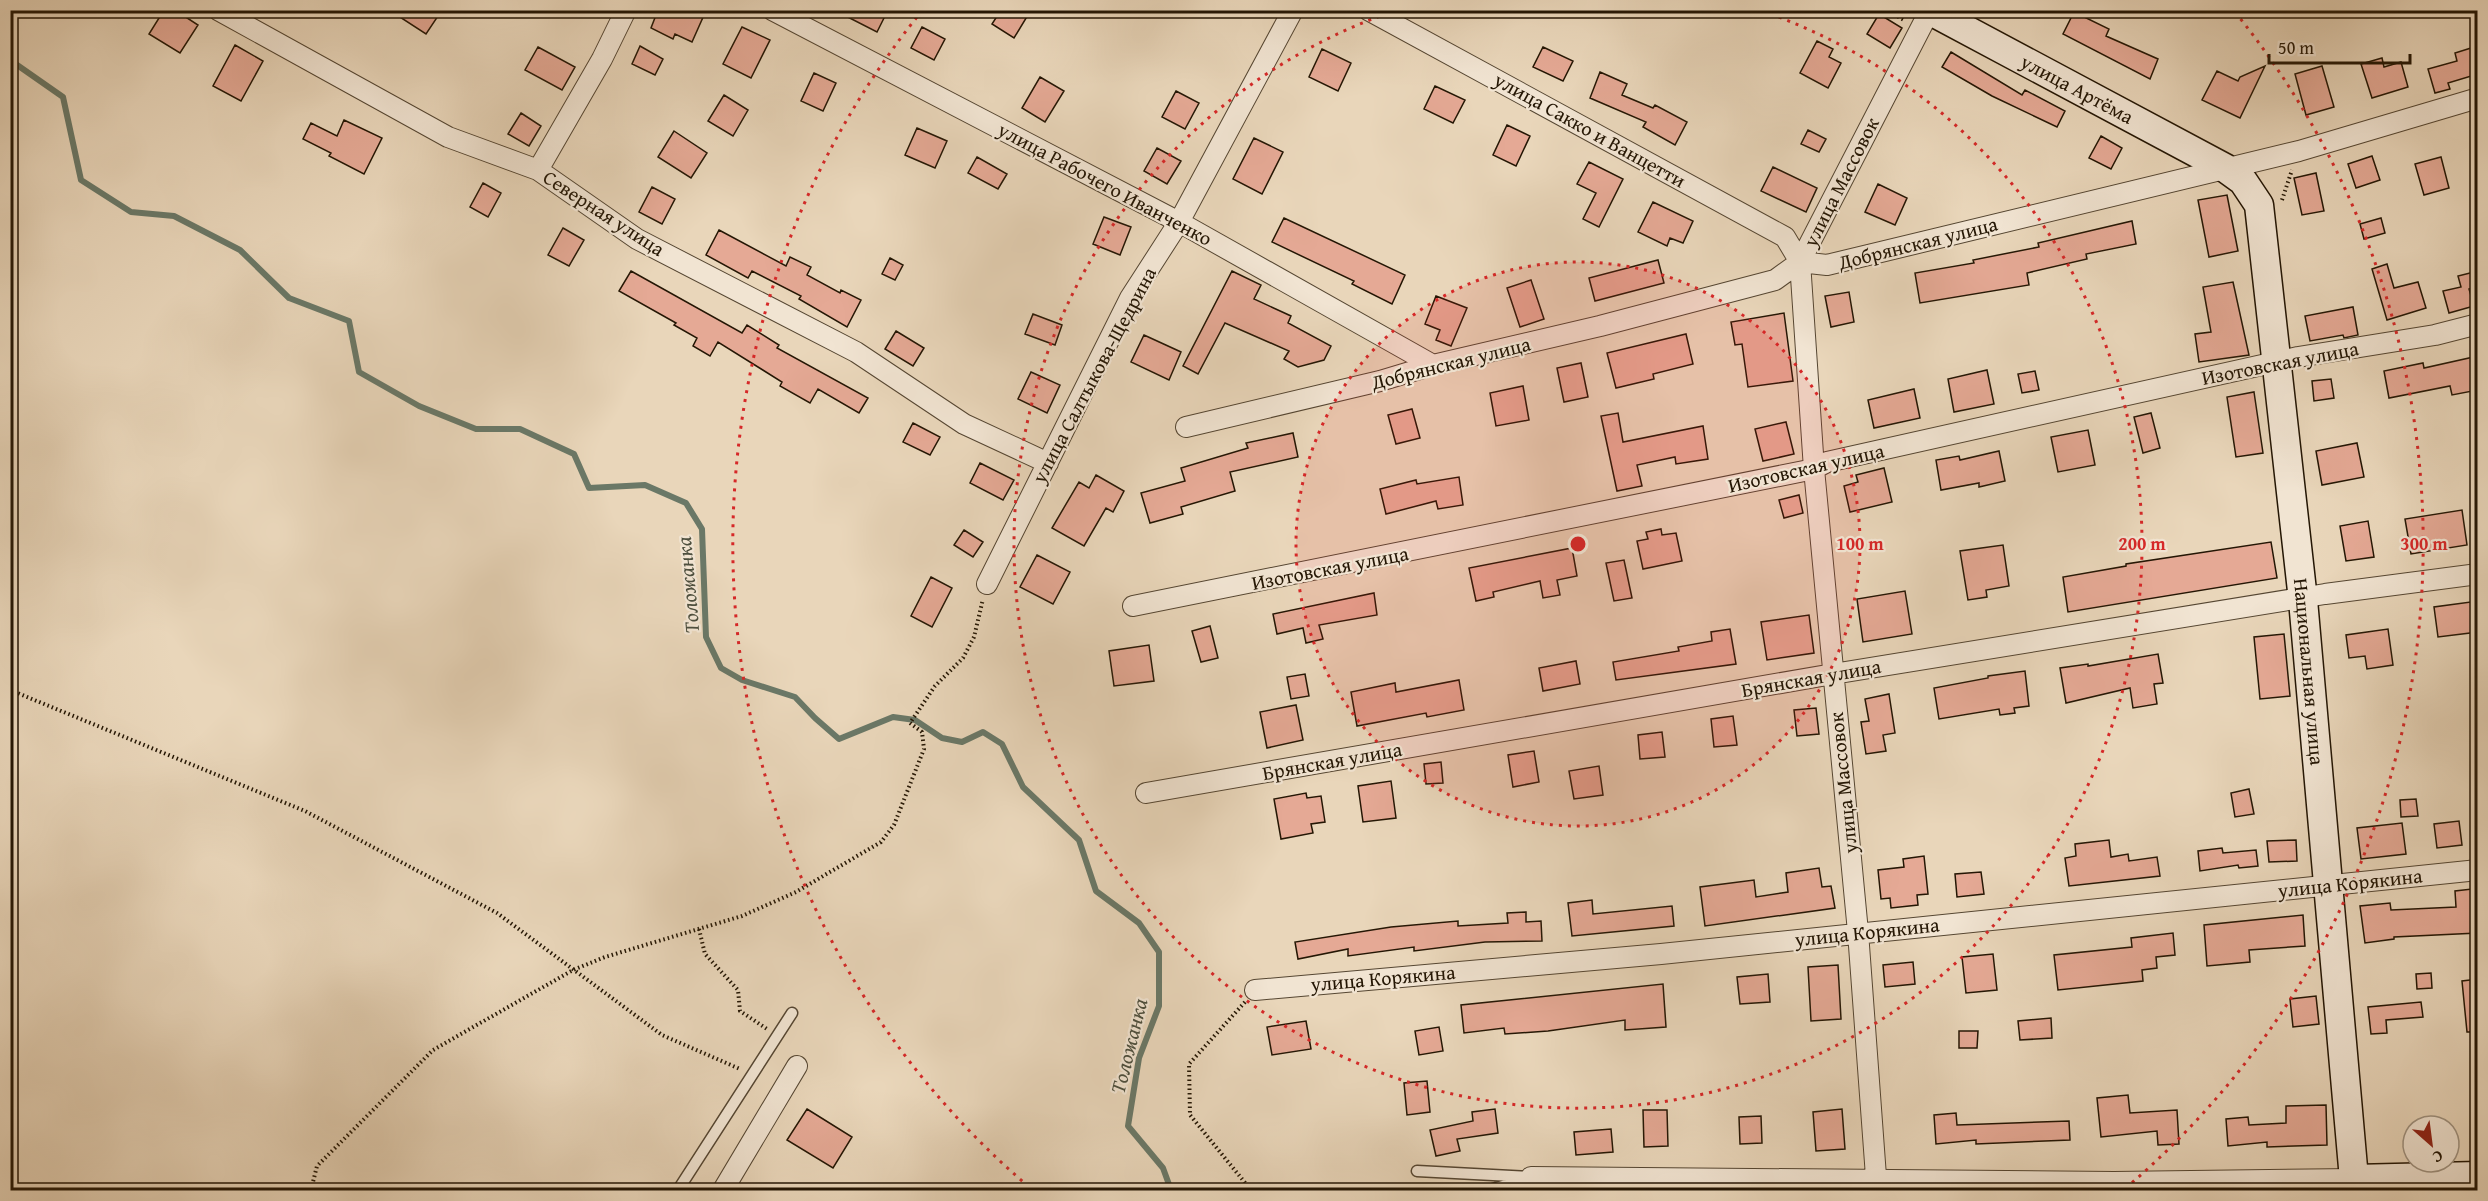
<svg xmlns="http://www.w3.org/2000/svg" width="2488" height="1201" font-family="'Gentium Book Plus',serif">
<rect width="100%" height="100%" fill="#e9d6ba"/>
<filter id="stains"><feTurbulence type="fractalNoise" baseFrequency=".00333" numOctaves="4"/><feColorMatrix values="0 0 0 0 .2 0 0 0 0 .09 0 0 0 0 .02 0 0 0 .5 -.17"/></filter>
<radialGradient id="worn" r=".72"><stop offset=".6" stop-color="#630" stop-opacity="0"/><stop offset="1" stop-color="#630" stop-opacity=".3"/></radialGradient>
<g fill="none" stroke-linecap="round" stroke-linejoin="round">
<path stroke="#6a7867" stroke-width="6" d="M10 60 63 97 81 180 131 212 174 216 240 250 289 298 349 321 359 372 419 406 476 429H520L574 454 589 488 645 485 686 503 702 529 706 637 721 668 742 680 795 697 815 718 839 739 893 717 915 720 942 738 962 742 983 732 1002 744 1023 787 1079 840 1096 891 1139 923 1159 952V1006L1139 1058 1128 1126 1163 1168 1171 1190"/>
</g>
<path fill="#e5a995" stroke="#241604" stroke-width="1.5" d="M164 10H175L198 25 180 53 149 34Z
M389 10H442L426 34Z
M658 10H694L704 15 692 42 675 34 673 39 651 28Z
M834 10H888L877 32Z
M1001 10H1031L1014 38 992 24Z
M2074 12 2109 29 2106 36 2158 59 2150 79 2063 34Z
M1879 14 1902 28 1890 48 1867 34Z
M742 27 770 40 751 78 723 64Z
M922 27 945 39 934 60 911 48Z
M1817 41 1833 49 1829 57 1841 63 1828 88 1800 73Z
M235 45 263 61 241 101 213 86Z
M640 46 663 59 655 75 632 64Z
M538 47 575 67 562 90 525 70Z
M1543 47 1573 61 1563 81 1533 67Z
M2471 48 2473 55 2478 54V74L2448 83 2450 89 2435 93 2428 69 2457 61 2455 53Z
M1322 49 1351 63 1338 91 1309 77Z
M1951 52 2022 95 2025 90 2065 111 2057 127 1992 96 1942 67Z
M2382 58 2384 67 2401 62 2408 87 2372 98 2361 64Z
M2265 66 2240 118 2202 100 2217 71 2238 81 2240 77Z
M2322 66 2334 107 2306 115 2295 74Z
M1600 72 1627 84 1622 95 1653 108 1655 105 1687 122 1675 145 1643 127 1646 122 1590 98Z
M814 73 836 83 823 111 801 101Z
M1040 77 1064 91 1045 122 1022 108Z
M1435 86 1465 100 1453 123 1424 109Z
M1176 91 1199 103 1185 129 1162 117Z
M724 95 748 110 733 136 708 121Z
M521 113 541 126 529 146 508 134Z
M344 120 382 138 364 174 329 156 331 153 303 139 311 123 337 136Z
M1507 125 1530 136 1516 166 1493 155Z
M917 128 947 141 935 168 905 155Z
M1808 130 1826 139 1819 152 1801 144Z
M674 131 707 153 691 178 658 157Z
M2101 136 2122 148 2111 169 2089 158Z
M1254 138 1283 152 1262 194 1233 179Z
M1157 148 1181 161 1167 184 1144 171Z
M2372 156 2380 180 2356 188 2348 164Z
M977 157 1007 174 998 189 968 173Z
M2441 157 2449 188 2424 195 2415 164Z
M1589 162 1623 179 1599 227 1583 219 1596 193 1577 184Z
M1773 167 1817 188 1806 212 1761 191Z
M2316 173 2324 211 2302 215 2294 178Z
M483 183 501 193 488 217 470 207Z
M1878 184 1907 198 1895 225 1865 212Z
M652 187 675 199 662 224 639 212Z
M2227 195 2238 251 2209 257 2198 200Z
M1653 202 1693 221 1683 243 1670 238 1667 246 1638 232Z
M1104 217 1131 227 1120 255 1093 244Z
M1284 218 1405 275 1392 304 1352 284 1354 281 1272 242Z
M2381 218 2385 233 2364 239 2360 224Z
M2132 221 2136 244 2086 254 2087 259 2027 273 2029 285 1920 303 1915 273 1974 263 1973 260 2039 247 2038 243Z
M563 228 584 240 569 266 548 255Z
M719 230 786 266 790 257 811 267 807 275 840 293 841 290 861 300 847 327 799 299 801 296 752 271 748 278 706 255Z
M890 258 903 265 895 280 882 274Z
M1658 260 1664 283 1595 301 1589 278Z
M2387 264 2394 288 2418 282 2426 308 2387 320 2372 269Z
M631 271 742 333 747 325 779 345 777 348 868 398 859 413 818 389 810 403 780 386 782 382 718 342 710 356 693 346 697 338 674 325 676 323 619 291Z
M1232 271 1261 285 1254 299 1291 316 1288 323 1331 346 1324 360 1298 367 1284 359 1289 351 1225 323 1198 374 1183 366Z
M2478 271V286L2469 289 2474 306 2449 313 2443 291 2461 287 2458 276Z
M1531 280 1544 319 1520 327 1507 288Z
M2233 282 2249 355 2199 362 2195 334 2211 332 2203 287Z
M1849 292 1854 322 1831 327 1825 296Z
M1436 296 1467 308 1451 346 1436 340 1440 330 1425 324Z
M2353 307 2358 335 2344 338 2343 335 2310 341 2305 316Z
M1784 313 1793 381 1748 387 1742 344 1735 345 1731 322Z
M1033 314 1062 325 1055 345 1025 334Z
M896 331 924 348 913 366 885 349Z
M1686 334 1693 364 1653 374 1654 379 1616 388 1607 353Z
M1144 335 1181 352 1169 380 1131 362Z
M2478 356V390L2452 395 2450 386 2389 398 2384 371 2423 363 2424 368Z
M1581 363 1588 397 1564 402 1557 368Z
M1987 370 1994 404 1954 412 1948 379Z
M2035 371 2039 390 2022 393 2018 374Z
M1031 372 1060 385 1047 413 1018 399Z
M2331 379 2334 398 2314 401 2312 381Z
M1523 386 1529 420 1496 426 1490 393Z
M1914 389 1920 418 1874 428 1868 400Z
M2254 392 2263 453 2236 457 2227 397Z
M1412 409 1420 438 1396 444 1388 415Z
M1618 413 1623 442 1703 426 1708 459 1676 464 1675 457 1637 465 1642 486 1617 491 1601 416Z
M2151 413 2160 448 2143 453 2134 417Z
M1786 422 1794 454 1763 461 1755 429Z
M913 423 940 437 930 455 903 442Z
M2088 430 2095 465 2058 472 2051 437Z
M1293 433 1298 457 1230 472 1235 491 1181 507 1183 514 1150 523 1141 493 1185 481 1181 468 1248 448 1246 443Z
M2357 443 2364 477 2322 485 2316 451Z
M1999 451 2005 481 1979 487V483L1941 490 1936 460 1959 456 1960 460Z
M980 463 1014 480 1003 500 970 483Z
M1884 468 1892 502 1850 512 1844 486 1858 482 1856 475Z
M1096 475 1124 491 1113 512 1106 508 1084 546 1052 528 1079 482 1089 488Z
M1459 477 1463 505 1438 509 1436 501 1386 514 1380 489 1416 480 1417 484Z
M1799 495 1803 513 1784 518 1779 500Z
M2462 510 2467 545 2411 554 2405 519Z
M2368 521 2374 557 2346 561 2340 526Z
M1661 529 1662 535 1676 533 1682 561 1643 569 1637 541 1648 539 1646 532Z
M964 530 983 542 973 557 954 545Z
M2271 542 2277 578 2068 612 2063 577 2126 566V564Z
M2003 545 2009 586 1986 590 1987 597 1968 600 1960 551Z
M1572 548 1577 576 1557 580 1560 595 1543 598 1540 581 1493 592 1494 597 1476 601 1469 568Z
M1037 555 1070 572 1053 604 1020 587Z
M1624 560 1632 598 1614 601 1606 563Z
M931 577 952 588 932 627 911 616Z
M1905 591 1912 634 1863 642 1857 599Z
M1374 593 1377 615 1319 625 1323 639 1306 643 1303 628 1277 634 1273 614Z
M2478 601V632L2438 637 2434 607Z
M1809 615 1814 653 1767 660 1761 622Z
M1210 626 1218 658 1201 662 1192 631Z
M1730 629 1736 664 1616 680 1613 662 1679 651 1678 647 1712 641 1711 632Z
M2388 629 2393 665 2367 669 2365 656 2349 658 2346 635Z
M2284 634 2290 696 2260 699 2254 637Z
M1149 645 1154 681 1114 686 1109 651Z
M2158 654 2163 683 2154 684 2157 704 2133 708 2130 688 2066 703 2060 668 2088 664V666Z
M1576 661 1580 684 1543 691 1539 668Z
M2025 671 2029 706 2014 708 2015 713 2000 715 1999 709 1939 719 1934 688 1988 678V676Z
M1305 674 1309 696 1291 699 1287 677Z
M1459 680 1464 710 1427 717 1426 713 1357 726 1351 692 1395 683 1396 692Z
M1889 694 1895 733 1883 735 1886 751 1866 754 1861 722 1869 721 1865 699Z
M1296 705 1303 740 1267 748 1260 712Z
M1816 708 1819 734 1797 736 1794 710Z
M1733 716 1737 745 1714 747 1711 719Z
M1662 732 1665 757 1640 759 1638 735Z
M1534 751 1539 782 1513 787 1508 755Z
M1441 762 1443 783 1426 784 1424 764Z
M1599 766 1603 795 1574 799 1569 771Z
M1391 781 1396 818 1363 822 1358 786Z
M2249 789 2254 814 2235 817 2231 793Z
M1306 793 1307 798 1321 796 1325 822 1311 824 1313 833 1281 839 1274 799Z
M2416 799 2418 816 2401 817 2400 800Z
M2459 821 2462 845 2437 848 2434 824Z
M2402 823 2406 854 2361 859 2357 828Z
M2109 840 2111 857 2128 854 2129 861 2157 857 2160 876 2069 886 2065 858 2076 856 2075 844Z
M2296 840 2297 861 2269 862 2267 841Z
M2222 848 2223 853 2256 850 2258 866 2239 868 2238 865 2200 871 2198 851Z
M1924 856 1928 894 1917 895 1918 905 1891 908 1890 898 1881 899 1878 870 1904 867 1903 859Z
M1819 868 1822 887 1831 886 1835 908 1705 926 1700 887 1754 880 1756 897 1788 892 1786 873Z
M1981 872 1984 894 1957 897 1955 874Z
M2472 889 2473 901 2478 900V933L2394 937V939L2365 943 2360 906 2390 903 2391 910 2456 907 2455 891Z
M1592 900 1593 914 1672 906 1674 926 1572 936 1568 903Z
M1526 912V922L1541 921 1542 941 1485 942 1414 951V947L1348 956V949L1298 959 1295 942 1391 927 1458 921V926L1508 923 1507 913Z
M2303 915 2305 946 2249 950 2250 962 2207 966 2204 925Z
M2173 933 2175 955 2156 957 2157 968 2142 970 2143 981 2058 990 2054 955 2132 947 2131 938Z
M1993 954 1997 990 1966 993 1962 957Z
M1913 962 1915 984 1885 987 1883 965Z
M1838 965 1841 1019 1811 1021 1808 967Z
M2431 973 2432 988 2417 989 2416 974Z
M1768 974 1770 1002 1740 1004 1737 977Z
M2478 979V1032H2467L2462 981Z
M1663 984 1666 1027 1625 1030V1020L1548 1031 1505 1034 1504 1028 1464 1033 1461 1005Z
M2316 996 2319 1024 2293 1027 2290 999Z
M2421 1002 2423 1017 2386 1020 2387 1033 2371 1034 2368 1007Z
M2051 1018 2052 1038 2020 1040 2018 1021Z
M1306 1021 1311 1049 1272 1055 1267 1027Z
M1439 1027 1443 1051 1419 1055 1415 1031Z
M1959 1031H1978L1977 1048H1959Z
M1427 1081 1430 1112 1407 1115 1404 1083Z
M2128 1095 2130 1113 2177 1110 2179 1144 2158 1145 2157 1131 2101 1137 2097 1098Z
M2326 1105 2327 1145 2267 1147V1142L2228 1146 2226 1119 2248 1117 2249 1125 2286 1123V1106Z
M807 1109 852 1137 833 1168 787 1140Z
M1495 1109 1498 1133 1457 1139 1460 1151 1436 1156 1430 1130 1473 1121 1472 1112Z
M1842 1109 1845 1149 1816 1151 1813 1112Z
M1643 1110H1667L1668 1146 1644 1147Z
M1956 1113 1957 1125 2069 1121 2070 1140 1976 1144V1140L1936 1144 1934 1115Z
M1761 1116 1762 1143 1740 1144 1739 1117Z
M1611 1129 1613 1152 1576 1155 1574 1132Z"/>
<g fill="none" stroke-linecap="round" stroke-linejoin="round">
<g stroke="#554632" stroke-width="13">
<path id="lane" d="M1417 1171 1531 1177
M678 1190 792 1013
M1490 1190 1525 1179"/>
</g>
<g stroke="#554632" stroke-width="22">
<path id="street" d="M218 10 448 137 538 170 637 239 856 352 964 424 1048 463
M772 10 1179 222 1433 365
M1368 10 1785 237 1800 262
M538 170 602 59 626 10
M1186 427 1380 381 1433 365 1600 326 1775 280 1800 262 1827 265 2299 151 2478 98
M987 584 1130 298 1179 222 1293 10
M1133 606 1814 469 1827 462 2298 357 2435 335 2478 324
M1146 793 1833 674 2325 594 2478 574
M1255 990 1661 954 2478 870
M1531 1177 2114 1182 2354 1179 2358 1190
M723 1190 797 1066
M1877 1190 1858 932 1814 469 1800 262 1930 10"/>
</g>
<g stroke="#241604" stroke-width="31">
<g id="secondary">
<path id="s1" d="M1929 10 2225 168 2243 181 2259 205 2303 600 2354 1179 2478 1176"/>
</g>
</g>
<path stroke="#241604" stroke-width="4" stroke-dasharray="1.5 3" stroke-linecap="butt" d="M1886 10 1904 20
M2282 200 2292 170
M10 690 305 811 497 913 662 1035 740 1069
M699 929 705 954 738 990 740 1011 767 1029
M1245 1002 1189 1064 1190 1115 1251 1190
M311 1190 317 1166 433 1050 573 970 605 957 742 916 796 892 881 842 894 825 924 749 922 732 910 723 935 686 963 658 974 637 983 599"/>
<use href="#lane" stroke="#f1e4d2" stroke-width="10"/>
<use href="#street" stroke="#f1e4d2" stroke-width="20"/>
<use href="#secondary" stroke="#f1e4d2" stroke-width="28"/>
</g>
<circle cx="1578" cy="544" r="282" fill="#d62828" fill-opacity=".12"/>
<g fill="none" stroke="#d62828" stroke-width="3" stroke-dasharray="3 6">
<circle cx="1578" cy="544" r="282"/>
<path d="M1762 11A564 564 0 1 1 1394 11"/>
<path d="M1029 1187A846 846 0 0 1 921 12M2235 12A846 846 0 0 1 2127 1187"/>
</g>
<g text-anchor="middle" stroke-width="4.5" stroke-linejoin="round" paint-order="stroke">
<g font-size="20" fill="#241604" stroke="#f1e4d2">
<text dy="7" stroke="none"><textPath href="#s1" startOffset="168">улица Артёма</textPath></text>
<text transform="translate(1590 130) rotate(29)" y="7">улица Сакко и Ванцетти</text>
<text transform="translate(1841 182) rotate(-63)" y="7">улица Массовок</text>
<text transform="translate(1105 184) rotate(28)" y="7">улица Рабочего Иванченко</text>
<text transform="translate(604 213) rotate(33)" y="7">Северная улица</text>
<text transform="translate(1918 243) rotate(-14)" y="7">Добрянская улица</text>
<text transform="translate(1451 363) rotate(-14)" y="7">Добрянская улица</text>
<text transform="translate(2280 363) rotate(-11)" y="7">Изотовская улица</text>
<text transform="translate(1094 375) rotate(-62)" y="7">улица Салтыкова-Щедрина</text>
<text transform="translate(1806 468) rotate(-13)" y="7">Изотовская улица</text>
<text transform="translate(1330 568) rotate(-11)" y="7">Изотовская улица</text>
<text dy="7" stroke="none"><textPath href="#s1" startOffset="856">Национальная улица</textPath></text>
<text transform="translate(1811 678) rotate(-10)" y="7">Брянская улица</text>
<text transform="translate(1332 761) rotate(-10)" y="7">Брянская улица</text>
<text transform="translate(1843 783) rotate(-96)" y="7">улица Массовок</text>
<text transform="translate(2350 883) rotate(-6)" y="7">улица Корякина</text>
<text transform="translate(1867 932) rotate(-6)" y="7">улица Корякина</text>
<text transform="translate(1383 978) rotate(-5)" y="7">улица Корякина</text>
</g>
<g font-size="21" font-style="italic" fill="#4d4f3e" stroke="#f1e4d2">
<text transform="translate(688 585) rotate(-95)" y="7">Толожанка</text>
<text transform="translate(1129 1046) rotate(-76)" y="7">Толожанка</text>
</g>
</g>
<circle cx="1578" cy="544" r="9" fill="#d62828" stroke="#f1e4d2" stroke-width="3"/>
<g font-size="18" text-anchor="middle" font-weight="bold" fill="#d62828" stroke="#f1e4d2" stroke-width="4.5" stroke-linejoin="round" paint-order="stroke">
<text x="1860" y="550">100 m</text>
<text x="2142" y="550">200 m</text>
<text x="2424" y="550">300 m</text>
</g>
<rect width="2488" height="1201" fill="none" stroke="#e9d6ba" stroke-width="36"/>
<rect x="12" y="12" width="2464" height="1177" fill="none" stroke="#241604" stroke-width="3"/>
<rect x="18" y="18" width="2452" height="1165" fill="none" stroke="#241604" stroke-width="1.5"/>
<g transform="translate(2431 1144) rotate(152)"><circle r="28" fill="#f1e4d2" stroke="#9f9280" stroke-width="1.5"/>
<path d="M0-4.5L10 22L0 15L-10 22Z" fill="#8f2418"/>
<text y="-9" font-size="16" font-weight="bold" text-anchor="middle" fill="#241604">С</text>
</g>
<path d="M2269 54v9h141v-9" fill="none" stroke="#241604" stroke-width="3"/>
<text x="2278" y="54" font-size="18" fill="#241604" stroke="#f1e4d2" stroke-width="4.5" paint-order="stroke">50 m</text>
<rect width="100%" height="100%" filter="url(#stains)"/>
<rect width="100%" height="100%" fill="url(#worn)"/>
</svg>
